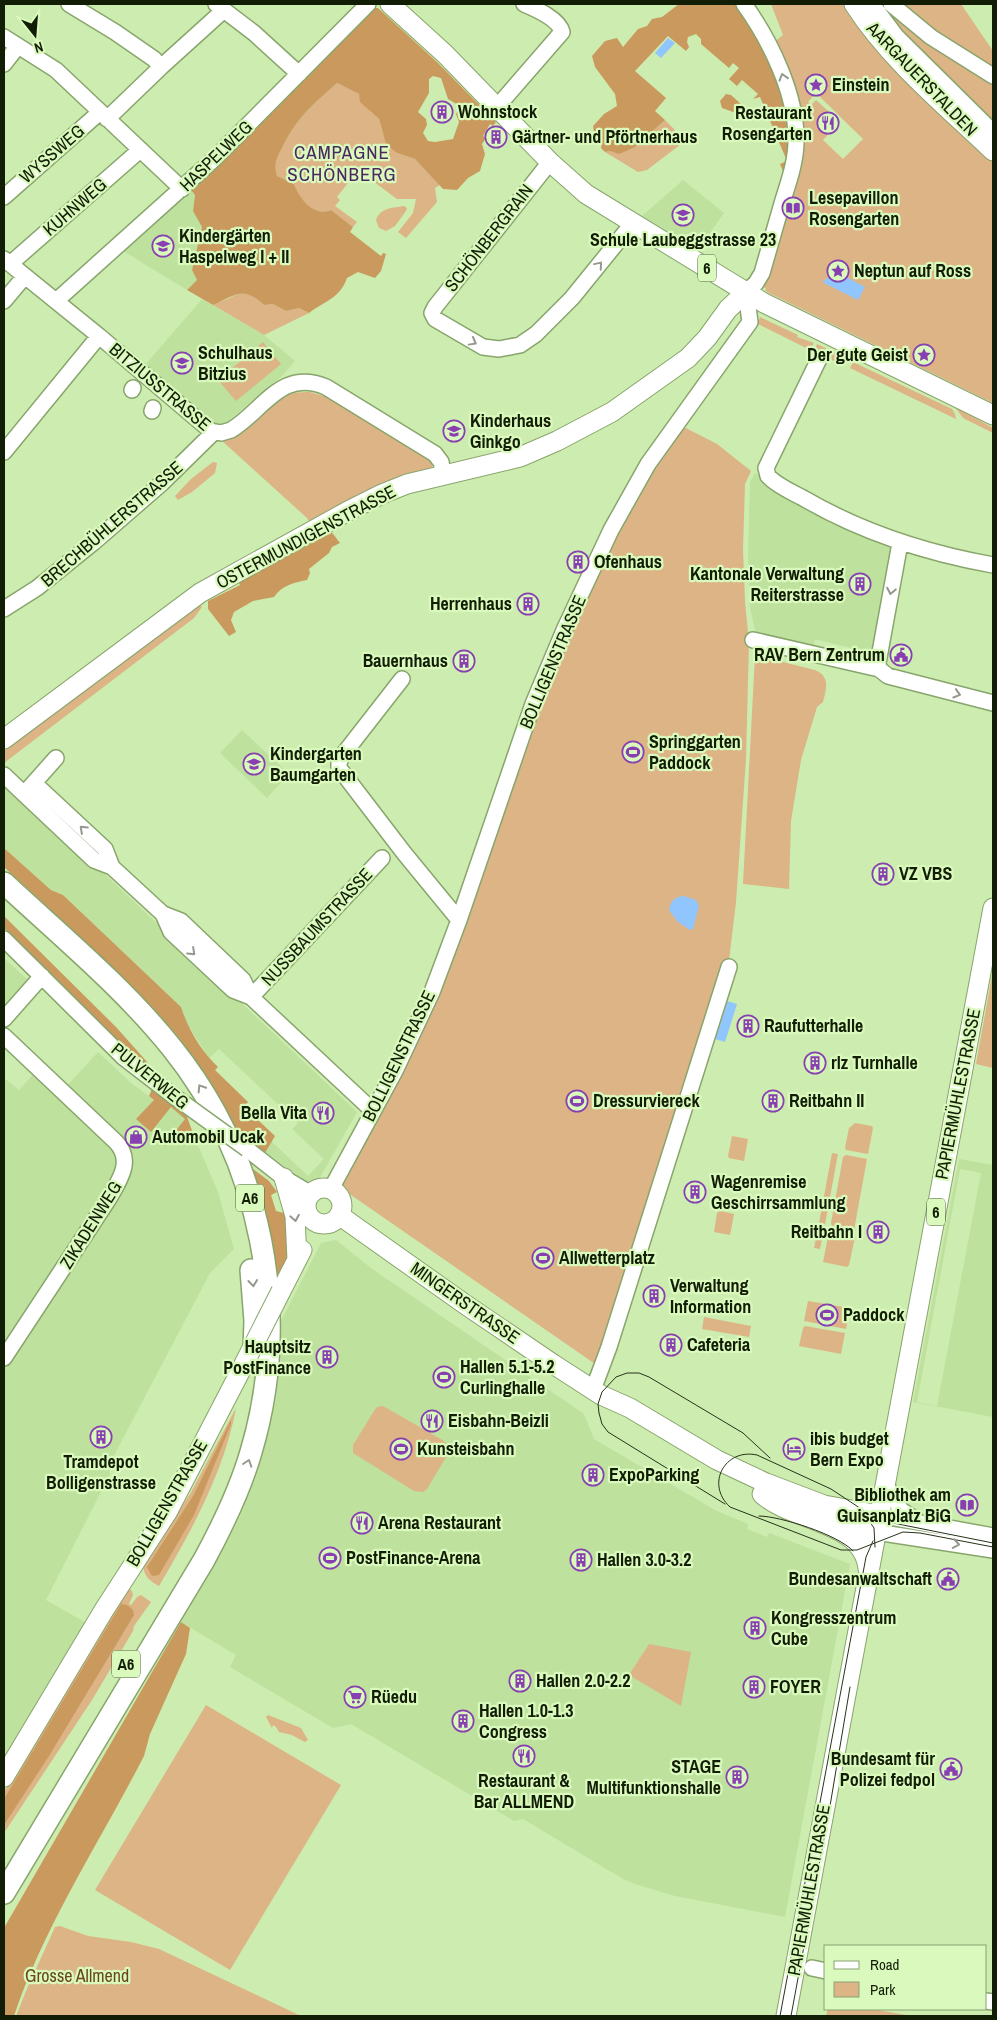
<svg xmlns="http://www.w3.org/2000/svg" width="997" height="2020" font-family="'Archivo Narrow',sans-serif">
<rect width="100%" height="100%" fill="#cdecaf"/>
<path fill="#bee19e" fill-rule="evenodd" d="M683 180 724 213 698 250 642 216Z
M191 191 195 195 193 211 200 221 202 229 192 270 197 280 187 290 123 251Z
M202 299 264 335 295 361 281 377 223 425 215 423 145 365Z
M755 473 830 518 854 529 896 545 876 659H868L860 662 761 638 756 634 750 608 748 556 750 482ZM815 639 863 651 861 661 813 650Z
M242 730 289 774 267 798 220 753Z
M4 779 357 1112 318 1181 309 1185 266 1152 271 1141 308 1176 324 1159 292 1129 298 1123 219 1049 209 1058 185 1021 181 1007 63 895 51 890 4 848Z
M4 958 29 981 4 1009Z
M98 1052 130 1082 154 1100 150 1132 171 1107 186 1119 165 1145 194 1136 218 1192 234 1249 210 1273 109 1465 110 1474 46 1600 88 1624 4 1767V1078L19 1090 41 1066 65 1088Z
M959 1159 993 1165V1417L913 1402ZM960 1169 981 1173 937 1406 917 1402Z
M336 1240 371 1268 584 1414 594 1439 715 1510 748 1524 747 1529 767 1537 769 1533 850 1564 785 1917 675 1896 635 1884 623 1879 523 1819 514 1821 351 1724 333 1728 230 1667 236 1655 181 1622 227 1542 240 1516 257 1473 268 1434 276 1400 281 1346V1321L321 1243Z"/>
<path fill="#dcb486" fill-rule="evenodd" d="M771 4H961L993 51V403L769 293 765 290 766 288 761 286 792 179 773 43 783 35ZM816 93 863 139 843 159 823 140 840 122 816 100 811 105 808 102Z
M337 83 359 94 370 111 379 119 383 134 397 153 415 159 440 185 435 188 437 202 406 238 398 232 413 213 416 199H397L358 170 337 197 340 200 335 206 357 222 353 227 331 210C313 217 300 200 294 184L277 176C273 162 278 156 284 144 299 115 314 104 337 83Z
M665 120 675 130 674 132 685 141 647 170 638 172 605 152 635 147Z
M404 206 407 208 406 211 395 226 386 231 379 228 376 220C381 207 393 208 404 206Z
M243 292 254 295 264 305 273 304 286 311 299 308 309 313 264 335 213 305Z
M760 317 798 335 797 337 814 343 810 350 758 324Z
M263 342 281 364 236 401 218 380Z
M817 344 846 358 842 365 814 351Z
M853 362 952 409 955 414 956 419 850 368Z
M310 392 327 397 429 458 433 464 432 467 311 525 307 518 221 440C250 439 267 401 294 393 299 392 305 392 310 392Z
M955 407 993 428V433L963 418Z
M682 426 717 444 751 471 745 484 743 549 745 602 749 642 746 759 736 902 728 969 601 1368 338 1186 400 1074 536 707 622 517Z
M213 462 217 463 215 473 192 492 178 500 175 496 191 479Z
M198 604 202 607 194 618 4 763V751L14 743Z
M755 655 815 670C831 677 826 689 823 702L817 707 801 760 791 821 789 889 743 884Z
M993 970V1068L976 1064Z
M855 1123 872 1126 873 1128 868 1154 846 1150 845 1148 849 1128Z
M732 1136 748 1139 744 1161 729 1158 728 1156Z
M832 1153 838 1154 825 1224 819 1223Z
M846 1155 867 1159 854 1230 832 1226 831 1223 843 1157Z
M720 1211 734 1214 730 1235 714 1232 717 1213Z
M818 1228 824 1229 820 1249 814 1248Z
M831 1230 853 1234 855 1237 849 1265 847 1267 823 1262 829 1232Z
M808 1301 850 1308 846 1329 804 1321Z
M704 1317 751 1326 749 1337 702 1329Z
M805 1326 845 1333 841 1354 799 1346 803 1328Z
M383 1406 444 1441 448 1446V1454L427 1489 423 1492 414 1491 353 1453V1445L374 1411 377 1407Z
M236 1408C224 1472 192 1530 159 1586 150 1581 144 1577 143 1565L190 1494Z
M127 1588 132 1591 133 1595 129 1604 131 1605 137 1597 141 1595 151 1602 134 1626 133 1631 92 1700 4 1833V1792Z
M649 1644 691 1652 681 1706 629 1675Z
M206 1705 341 1785 230 1970 95 1890Z
M268 1715 301 1728 308 1740 305 1742 292 1735 279 1732 276 1727 273 1725 272 1728 266 1717Z
M60 1926 88 1936 131 1942 159 1949 301 2016H16L26 1991 55 1927Z
M828 2009H872L912 2016H826Z"/>
<path fill="#ca995e" fill-rule="evenodd" d="M679 4H739L770 55 793 125 786 178 780 164 787 161 760 97 753 99 758 94 742 80 737 86 729 79 739 68 733 63 729 68 701 44V39L696 34 688 37 687 42 689 47 686 51 668 36 635 71 666 98 655 111 665 120 635 147 619 154 610 151 605 152 601 148 602 143 595 137 593 126 604 114 617 106 615 94 595 67 592 56 605 41 617 38 623 47 638 29 647 26 652 19 662 17Z
M374 8H378L437 62 496 122 493 126 490 124 483 136 486 138 482 144 485 154 480 171 468 178 457 190 443 189 415 159 397 153 386 144 379 119 360 102 359 94 337 83C314 104 299 115 284 144 278 156 273 162 277 176L294 184C300 199 313 217 331 210L353 227 350 232 381 256 383 253 386 254 381 271 375 278 358 272 347 278C340 298 325 301 309 313L299 308 286 311 273 304 264 305C243 285 236 295 213 305L187 290 197 280 192 270 202 227 193 211 195 195 189 188ZM433 76 441 78 448 99 460 106 456 114 459 122 453 139 435 142 428 141 423 133 427 125 426 119 418 112 429 93V79Z
M726 94 731 95 752 114 753 117 750 118 722 108 720 101Z
M330 530 340 543 332 547 329 553 309 569 310 573 307 580C293 583 282 585 274 597L253 601 234 612 231 620 236 632 229 636 208 609V601L240 585 239 583 266 565Z
M4 848 51 890 63 895 181 1007C188 1029 201 1051 218 1067L215 1070 248 1102 244 1107 275 1136 265 1153 238 1132 210 1081 179 1038 161 1017 108 963 4 867Z
M4 916 116 1027 148 1063 186 1114 194 1136 164 1146 185 1119 171 1107 151 1132 136 1119 154 1100 149 1096 157 1077 141 1066 4 928Z
M253 1169 269 1181 277 1192 271 1195 276 1211 288 1214 291 1255 278 1278 268 1221Z
M231 1420V1424L194 1515 159 1575 152 1576 147 1567 193 1496Z
M121 1604 127 1605 133 1610 134 1615 49 1756 4 1825V1799Z
M181 1622 190 1628 186 1654 150 1734 144 1756C100 1842 45 1924 14 2016H4V1928Z"/>
<path fill="#91c5fd" d="M668 38 675 43 661 58 655 53Z
M831 269 865 287 858 300 824 283 823 281 828 278V270Z
M684 896 696 900 699 906 693 929 690 930 678 922 669 910C671 901 674 897 684 896Z
M727 1001 737 1004 725 1042 715 1039Z"/>
<g fill="none" stroke-linecap="round" stroke-linejoin="round">
<g stroke="#88a56c" stroke-width="18">
<path id="minor" d="M69 4 115 32 154 59 161 67
M216 4 254 33 299 74
M872 4 896 36 993 132
M891 4 931 37 993 76
M4 37 56 70 182 189
M4 64 18 46
M497 107 562 32C559 19 536 9 524 4
M107 119 161 67 224 10
M550 162 435 307 432 313 435 319 483 347 499 349 520 345 536 334 572 298 632 224
M4 197 100 112
M4 259 99 336 211 431 221 433 231 430C264 410 281 368 326 387L435 454 441 462 444 475
M10 264 140 150
M4 301 25 276
M56 301 213 160 368 4
M819 359 766 468 768 476C777 486 792 492 803 498 863 533 926 553 993 565
M132 390 133 388
M152 411 153 408
M4 452 99 336
M900 543 878 663 879 669 888 676 993 703
M4 609 37 588 94 542 162 483 214 432
M753 640 879 669
M402 679 342 756 339 763V768L404 853 459 920
M4 775 24 794 56 758
M34 783 105 849 112 867
M24 794 94 860 112 867 163 914 181 921 243 980 251 997 373 1111
M163 914 171 932 233 990 251 997
M4 939 123 1057 175 1097
M251 997 382 858
M4 1019 42 976
M4 1036 116 1142C134 1161 119 1181 108 1200L4 1358
M247 1149 284 1178 311 1194
M331 1189 395 1071 432 992 459 920 533 704 565 628 611 530 648 464 750 322 746 292 756 283 762 273C769 249 776 224 783 200 789 181 796 161 796 141 797 95 770 40 744 4
M593 1390 609 1347 729 967
M885 1483 901 1510 916 1520
M879 1515 993 1536
M876 1532 993 1550
M812 1968 826 1971
M986 2001 993 2002"/>
</g>
<g stroke="#88a56c" stroke-width="21">
<path id="major" d="M390 4 445 54 550 162 586 194 764 303 993 415
M854 4C890 60 945 105 993 151
M4 739 200 593 348 511 382 494 407 484 520 457 557 441 612 412 688 358 707 338 728 309 746 292
M284 1178 295 1216 297 1260
M306 1206a18 18 0 1 1 36 0a18 18 0 1 1-36 0Z
M339 1215 466 1305 553 1364 601 1395 630 1408 717 1460 766 1483 824 1505 879 1515
M281 1291 302 1250
M762 1494C792 1522 864 1521 868 1569
M807 1511 854 1528 876 1532
M4 1777 104 1610 168 1511 241 1370
M786 2016 993 908"/>
</g>
<g stroke="#88a56c" stroke-width="24">
<path id="highway" d="M4 883C61 936 123 987 172 1048 262 1160 292 1315 251 1452 240 1490 223 1525 204 1560L4 1893
M251 1270 255 1321 254 1350"/>
</g>
<use href="#minor" stroke="#fff" stroke-width="15"/>
<use href="#major" stroke="#fff" stroke-width="19"/>
<use href="#highway" stroke="#fff" stroke-width="21"/>
<path stroke="#263318" stroke-width="1" d="M725 1504 608 1432 602 1424 599 1413 598 1404 602 1392 616 1377 627 1373H639L649 1377 743 1433 770 1458
M865 1515 874 1528 875 1547
M759 1516C780 1516 839 1535 853 1551
M993 1543 878 1520 831 1489 757 1455C725 1448 705 1484 730 1507L841 1550H857L903 1532 920 1533 993 1547
M780 2016 866 1557 873 1541
M791 2016 830 1806 850 1687"/>
<g stroke="#88a56c" stroke-width="18" stroke-linecap="butt">
<path id="minor-bridge" d="M175 1097 247 1149"/>
</g>
<g stroke="#88a56c" stroke-width="21" stroke-linecap="butt">
<path id="major-bridge" d="M241 1370 281 1291"/>
</g>
<use href="#minor-bridge" stroke="#fff" stroke-width="15"/>
<use href="#major-bridge" stroke="#fff" stroke-width="19"/>
</g>
<defs><path id="oneway-chevron" d="M-2-3.5L2.5 0L-2 3.5" fill="none" stroke-width="1.6" stroke-linecap="round" stroke-linejoin="round" transform="scale(1.25)"/></defs>
<g stroke="#94998f">
<use href="#oneway-chevron" transform="translate(783 77) rotate(-107)"/>
<use href="#oneway-chevron" transform="translate(599 265) rotate(-50)"/>
<use href="#oneway-chevron" transform="translate(473 342) rotate(29)"/>
<use href="#oneway-chevron" transform="translate(891 591) rotate(101)"/>
<use href="#oneway-chevron" transform="translate(957 694) rotate(17)"/>
<use href="#oneway-chevron" transform="translate(83 829) rotate(-137)"/>
<use href="#oneway-chevron" transform="translate(192 952) rotate(43)"/>
<use href="#oneway-chevron" transform="translate(201 1088) rotate(-122)"/>
<use href="#oneway-chevron" transform="translate(295 1218) rotate(80)"/>
<use href="#oneway-chevron" transform="translate(253 1283) rotate(84)"/>
<use href="#oneway-chevron" transform="translate(248 1463) rotate(-72)"/>
<use href="#oneway-chevron" transform="translate(956 1544) rotate(10)"/>
</g>
<defs>
<g id="sight-ring" transform="scale(1.125)"><circle r="9.5" fill="#daf9bc" stroke="#873fb2" stroke-width="1.5"/><path d="M0-6L1.8-2.2L6-1.7L2.9 1.2L3.7 5.4L0 3.3L-3.7 5.4L-2.9 1.2L-6-1.7L-1.8-2.2Z" fill="#873fb2"/></g>
<g id="building-ring" transform="scale(1.125)"><circle r="9.5" fill="#daf9bc" stroke="#873fb2" stroke-width="1.5"/><path d="M-4-6H4V6H1V3H-1V6H-4ZM-2.5-4.3h1.7v1.8h-1.7ZM.8-4.3h1.7v1.8H.8ZM-2.5-1h1.7V.8h-1.7ZM.8-1h1.7V.8H.8Z" fill="#873fb2"/></g>
<g id="restaurant-ring" transform="scale(1.125)"><circle r="9.5" fill="#daf9bc" stroke="#873fb2" stroke-width="1.5"/><path d="M-5-6h1v4h1v-4h1v4h1v-4h1v5L-1.5 .5V6h-2V.5L-5-1ZM5-6V6H3V1.5H1.5Q1.5-4 5-6Z" fill="#873fb2"/></g>
<g id="library-ring" transform="scale(1.125)"><circle r="9.5" fill="#daf9bc" stroke="#873fb2" stroke-width="1.5"/><path d="M-6-4Q-3-5.5-.7-3.5V5Q-3 3-6 4ZM6-4Q3-5.5 .7-3.5V5Q3 3 6 4Z" fill="#873fb2"/></g>
<g id="school-ring" transform="scale(1.125)"><circle r="9.5" fill="#daf9bc" stroke="#873fb2" stroke-width="1.5"/><path d="M0-5L7-2L0 1L-7-2ZM-4 1L0 2.5L4 1V4Q0 6-4 4Z" fill="#873fb2"/></g>
<g id="civic-ring" transform="scale(1.125)"><circle r="9.5" fill="#daf9bc" stroke="#873fb2" stroke-width="1.5"/><path d="M-.6-6.5H3V-4.5H.6V-3L4-1V1h2V6H-6V1h2V-1L-.6-3ZM-1.2 2.5V6h2.4V2.5Z" fill="#873fb2"/></g>
<g id="stadium-ring" transform="scale(1.125)"><circle r="9.5" fill="#daf9bc" stroke="#873fb2" stroke-width="1.5"/><path d="M0-5a6.5 5 0 1 0 0 10a6.5 5 0 1 0 0-10ZM-3.5-1.8h7v3.6h-7Z" fill="#873fb2"/></g>
<g id="shop-ring" transform="scale(1.125)"><circle r="9.5" fill="#daf9bc" stroke="#873fb2" stroke-width="1.5"/><path d="M-5-2.5h2.3a2.7 3.5 0 0 1 5.4 0H5L5.5 6h-11ZM-1.5-2.5h3a1.5 2.3 0 0 0-3 0Z" fill="#873fb2"/></g>
<g id="hotel-ring" transform="scale(1.125)"><circle r="9.5" fill="#daf9bc" stroke="#873fb2" stroke-width="1.5"/><path d="M-6-4.5h1.5V1H6V5H4.5V3h-9V5H-6ZM-4 0a1.8 1.8 0 1 1 3.6 0ZM.5 0V-2.5h3Q6-2.5 6 0Z" fill="#873fb2"/></g>
<g id="supermarket-ring" transform="scale(1.125)"><circle r="9.5" fill="#daf9bc" stroke="#873fb2" stroke-width="1.5"/><path d="M-6-5.5h2.5l.6 2H6L4.5 2H-2.5L-4.4-4H-6ZM-1.5 3.2a1.3 1.3 0 1 0 .1 0ZM3 3.2a1.3 1.3 0 1 0 .1 0Z" fill="#873fb2"/></g>
</defs>
<g fill-rule="evenodd">
<use href="#sight-ring" x="816" y="85"/>
<use href="#building-ring" x="442" y="112"/>
<use href="#restaurant-ring" x="828" y="123"/>
<use href="#building-ring" x="496" y="137"/>
<use href="#library-ring" x="793" y="208"/>
<use href="#school-ring" x="683" y="215"/>
<use href="#school-ring" x="163" y="246"/>
<use href="#sight-ring" x="838" y="271"/>
<use href="#sight-ring" x="924" y="355"/>
<use href="#school-ring" x="182" y="363"/>
<use href="#school-ring" x="454" y="431"/>
<use href="#building-ring" x="578" y="562"/>
<use href="#building-ring" x="860" y="584"/>
<use href="#building-ring" x="528" y="604"/>
<use href="#civic-ring" x="901" y="655"/>
<use href="#building-ring" x="464" y="661"/>
<use href="#stadium-ring" x="633" y="752"/>
<use href="#school-ring" x="254" y="764"/>
<use href="#building-ring" x="883" y="874"/>
<use href="#building-ring" x="748" y="1026"/>
<use href="#building-ring" x="815" y="1063"/>
<use href="#stadium-ring" x="577" y="1101"/>
<use href="#building-ring" x="773" y="1101"/>
<use href="#restaurant-ring" x="323" y="1113"/>
<use href="#shop-ring" x="136" y="1137"/>
<use href="#building-ring" x="695" y="1192"/>
<use href="#building-ring" x="878" y="1232"/>
<use href="#stadium-ring" x="543" y="1258"/>
<use href="#building-ring" x="654" y="1296"/>
<use href="#stadium-ring" x="827" y="1315"/>
<use href="#building-ring" x="671" y="1345"/>
<use href="#building-ring" x="327" y="1357"/>
<use href="#stadium-ring" x="444" y="1377"/>
<use href="#restaurant-ring" x="432" y="1421"/>
<use href="#building-ring" x="101" y="1437"/>
<use href="#stadium-ring" x="401" y="1449"/>
<use href="#hotel-ring" x="794" y="1449"/>
<use href="#building-ring" x="593" y="1475"/>
<use href="#library-ring" x="967" y="1505"/>
<use href="#restaurant-ring" x="362" y="1523"/>
<use href="#stadium-ring" x="330" y="1558"/>
<use href="#building-ring" x="581" y="1560"/>
<use href="#civic-ring" x="948" y="1579"/>
<use href="#building-ring" x="755" y="1628"/>
<use href="#building-ring" x="520" y="1681"/>
<use href="#building-ring" x="754" y="1687"/>
<use href="#supermarket-ring" x="355" y="1697"/>
<use href="#building-ring" x="463" y="1721"/>
<use href="#restaurant-ring" x="524" y="1756"/>
<use href="#civic-ring" x="951" y="1769"/>
<use href="#building-ring" x="737" y="1777"/>
</g>
<g text-anchor="middle" stroke-width="4.5" stroke-linejoin="round" paint-order="stroke">
<g fill="#daf9bc" stroke="#4e5f3d" stroke-width="1">
<rect x="698" y="254.5" width="18" height="27" rx="4"/>
<rect x="236" y="1184.5" width="28" height="27" rx="4"/>
<rect x="927" y="1198.5" width="18" height="27" rx="4"/>
<rect x="112" y="1650.5" width="28" height="27" rx="4"/>
</g>
<g font-size="16" font-weight="bold" fill="#121d06">
<text x="707" y="274">6</text>
<text x="250" y="1204">A6</text>
<text x="936" y="1218">6</text>
<text x="126" y="1670">A6</text>
</g>
<g font-size="18" fill="#121d06" stroke="#daf9bc">
<text transform="translate(922 79) rotate(46)" y="6">AARGAUERSTALDEN</text>
<text transform="translate(52 154) rotate(-41)" y="6">WYSSWEG</text>
<text transform="translate(216 156) rotate(-44)" y="6">HASPELWEG</text>
<text transform="translate(75 207) rotate(-41)" y="6">KUHNWEG</text>
<text transform="translate(489 238) rotate(-52)" y="6">SCHÖNBERGRAIN</text>
<text transform="translate(160 387) rotate(40)" y="6">BITZIUSSTRASSE</text>
<text transform="translate(112 524) rotate(-41)" y="6">BRECHBÜHLERSTRASSE</text>
<text transform="translate(306 537) rotate(-28)" y="6">OSTERMUNDIGENSTRASSE</text>
<text transform="translate(553 662) rotate(-67)" y="6">BOLLIGENSTRASSE</text>
<text transform="translate(317 927) rotate(-47)" y="6">NUSSBAUMSTRASSE</text>
<text transform="translate(399 1056) rotate(-64)" y="6">BOLLIGENSTRASSE</text>
<text transform="translate(150 1076) rotate(39)" y="6">PULVERWEG</text>
<text transform="translate(958 1094) rotate(-79)" y="6">PAPIERMÜHLESTRASSE</text>
<text transform="translate(91 1225) rotate(-58)" y="6">ZIKADENWEG</text>
<text transform="translate(465 1303) rotate(35)" y="6">MINGERSTRASSE</text>
<text transform="translate(167 1503) rotate(-60)" y="6">BOLLIGENSTRASSE</text>
<text transform="translate(809 1890) rotate(-80)" y="6">PAPIERMÜHLESTRASSE</text>
</g>
<g font-size="18" font-weight="bold" fill="#121d06" stroke="#daf9bc" text-anchor="start">
<text x="832" y="91">Einstein</text>
<text x="458" y="118">Wohnstock</text>
<text x="812" y="119" text-anchor="end">Restaurant<tspan x="812" dy="21">Rosengarten</tspan></text>
<text x="512" y="143">Gärtner- und Pförtnerhaus</text>
<text x="809" y="204">Lesepavillon<tspan x="809" dy="21">Rosengarten</tspan></text>
<text x="179" y="242">Kindergärten<tspan x="179" dy="21">Haspelweg I + II</tspan></text>
<text x="683" y="246" text-anchor="middle">Schule Laubeggstrasse 23</text>
<text x="854" y="277">Neptun auf Ross</text>
<text x="198" y="359">Schulhaus<tspan x="198" dy="21">Bitzius</tspan></text>
<text x="908" y="361" text-anchor="end">Der gute Geist</text>
<text x="470" y="427">Kinderhaus<tspan x="470" dy="21">Ginkgo</tspan></text>
<text x="594" y="568">Ofenhaus</text>
<text x="844" y="580" text-anchor="end">Kantonale Verwaltung<tspan x="844" dy="21">Reiterstrasse</tspan></text>
<text x="512" y="610" text-anchor="end">Herrenhaus</text>
<text x="885" y="661" text-anchor="end">RAV Bern Zentrum</text>
<text x="448" y="667" text-anchor="end">Bauernhaus</text>
<text x="649" y="748">Springgarten<tspan x="649" dy="21">Paddock</tspan></text>
<text x="270" y="760">Kindergarten<tspan x="270" dy="21">Baumgarten</tspan></text>
<text x="899" y="880">VZ VBS</text>
<text x="764" y="1032">Raufutterhalle</text>
<text x="831" y="1069">rlz Turnhalle</text>
<text x="593" y="1107">Dressurviereck</text>
<text x="789" y="1107">Reitbahn II</text>
<text x="307" y="1119" text-anchor="end">Bella Vita</text>
<text x="152" y="1143">Automobil Ucak</text>
<text x="711" y="1188">Wagenremise<tspan x="711" dy="21">Geschirrsammlung</tspan></text>
<text x="862" y="1238" text-anchor="end">Reitbahn I</text>
<text x="559" y="1264">Allwetterplatz</text>
<text x="670" y="1292">Verwaltung<tspan x="670" dy="21">Information</tspan></text>
<text x="843" y="1321">Paddock</text>
<text x="687" y="1351">Cafeteria</text>
<text x="311" y="1353" text-anchor="end">Hauptsitz<tspan x="311" dy="21">PostFinance</tspan></text>
<text x="460" y="1373">Hallen 5.1-5.2<tspan x="460" dy="21">Curlinghalle</tspan></text>
<text x="448" y="1427">Eisbahn-Beizli</text>
<text x="810" y="1445">ibis budget<tspan x="810" dy="21">Bern Expo</tspan></text>
<text x="417" y="1455">Kunsteisbahn</text>
<text x="101" y="1468" text-anchor="middle">Tramdepot<tspan x="101" dy="21">Bolligenstrasse</tspan></text>
<text x="609" y="1481">ExpoParking</text>
<text x="951" y="1501" text-anchor="end">Bibliothek am<tspan x="951" dy="21">Guisanplatz BiG</tspan></text>
<text x="378" y="1529">Arena Restaurant</text>
<text x="346" y="1564">PostFinance-Arena</text>
<text x="597" y="1566">Hallen 3.0-3.2</text>
<text x="932" y="1585" text-anchor="end">Bundesanwaltschaft</text>
<text x="771" y="1624">Kongresszentrum<tspan x="771" dy="21">Cube</tspan></text>
<text x="536" y="1687">Hallen 2.0-2.2</text>
<text x="770" y="1693">FOYER</text>
<text x="371" y="1703">Rüedu</text>
<text x="479" y="1717">Hallen 1.0-1.3<tspan x="479" dy="21">Congress</tspan></text>
<text x="935" y="1765" text-anchor="end">Bundesamt für<tspan x="935" dy="21">Polizei fedpol</tspan></text>
<text x="721" y="1773" text-anchor="end">STAGE<tspan x="721" dy="21">Multifunktionshalle</tspan></text>
<text x="524" y="1787" text-anchor="middle">Restaurant &amp;<tspan x="524" dy="21">Bar ALLMEND</tspan></text>
</g>
<g font-size="18" fill="#6a471b" stroke="#daf9bc">
<text x="77" y="1982">Grosse Allmend</text>
</g>
<g font-size="19" letter-spacing="1" fill="#4a2860" stroke="#daf9bc">
<text x="342" y="159">CAMPAGNE<tspan x="342" dy="22">SCHÖNBERG</tspan></text>
</g>
</g>
<rect width="997" height="2020" fill="none" stroke="#121d06" stroke-width="10"/>
<rect x="824" y="1945" width="162" height="65" fill="#daf9bc" stroke="#8aa173"/>
<rect x="834" y="1961" width="25" height="8" fill="#ffffff" stroke="#8aa173"/>
<text x="870" y="1970" font-size="15" fill="#121d06">Road</text>
<rect x="834" y="1982" width="25" height="15" fill="#dcb486" stroke="#8aa173"/>
<text x="870" y="1995" font-size="15" fill="#121d06">Park</text>
<g transform="translate(35 35) rotate(163)" stroke="#daf9bc" stroke-width="4" paint-order="stroke">
<path d="M0-4L9 19L0 12L-9 19Z" fill="#121d06"/>
<text y="-8" font-size="14" font-weight="bold" text-anchor="middle" fill="#121d06">N</text>
</g>
</svg>
